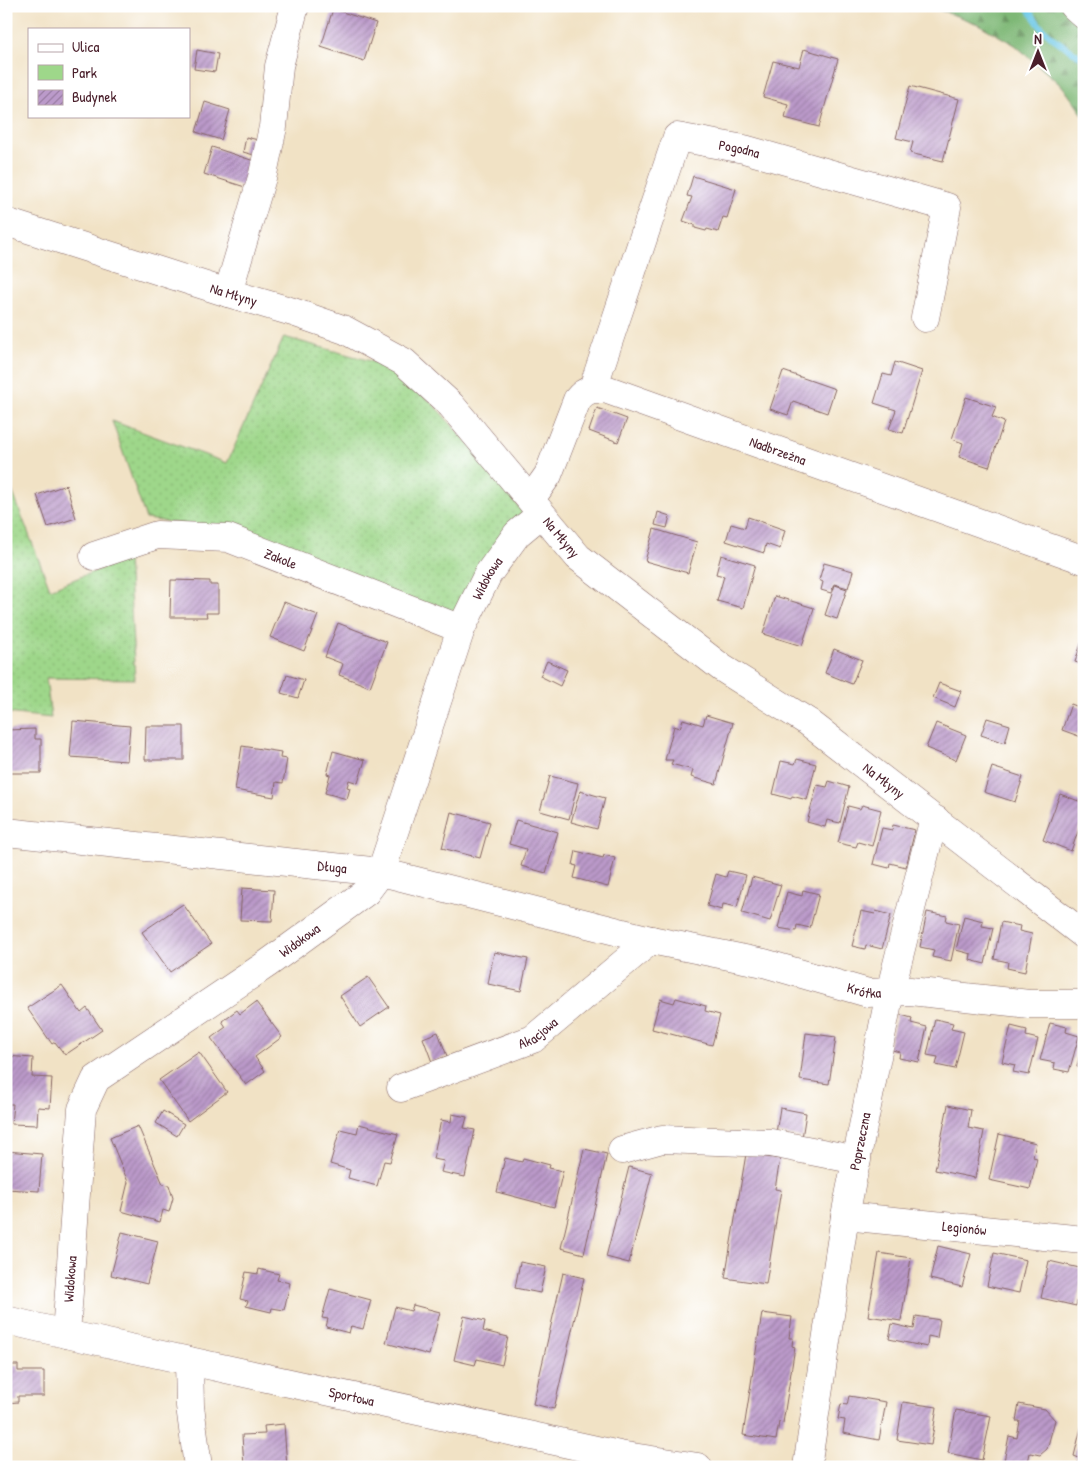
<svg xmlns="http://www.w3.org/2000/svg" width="1090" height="1473" font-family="'Patrick Hand',sans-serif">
<defs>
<pattern id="green-dots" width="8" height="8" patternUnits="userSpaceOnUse" patternTransform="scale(1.25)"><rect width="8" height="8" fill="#9ed78a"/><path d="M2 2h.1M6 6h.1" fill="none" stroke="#8ab877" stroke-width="1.8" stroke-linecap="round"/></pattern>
<pattern id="forest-firs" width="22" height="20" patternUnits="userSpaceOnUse" patternTransform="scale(1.25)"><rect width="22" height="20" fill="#7eb876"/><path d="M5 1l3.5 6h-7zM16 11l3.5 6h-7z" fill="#699561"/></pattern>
<pattern id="building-hatch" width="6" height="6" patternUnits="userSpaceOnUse" patternTransform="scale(1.25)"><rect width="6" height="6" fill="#bb9aca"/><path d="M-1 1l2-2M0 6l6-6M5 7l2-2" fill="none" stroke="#9a7da4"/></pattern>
</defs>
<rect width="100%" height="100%" fill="#fff"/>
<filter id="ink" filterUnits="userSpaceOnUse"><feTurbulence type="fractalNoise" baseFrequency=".02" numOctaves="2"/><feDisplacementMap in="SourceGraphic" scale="10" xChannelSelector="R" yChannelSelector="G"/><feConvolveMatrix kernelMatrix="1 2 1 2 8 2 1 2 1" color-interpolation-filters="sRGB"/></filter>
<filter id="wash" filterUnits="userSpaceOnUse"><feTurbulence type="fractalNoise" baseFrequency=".0096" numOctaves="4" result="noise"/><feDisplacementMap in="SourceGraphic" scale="20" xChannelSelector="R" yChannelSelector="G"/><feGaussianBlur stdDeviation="1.12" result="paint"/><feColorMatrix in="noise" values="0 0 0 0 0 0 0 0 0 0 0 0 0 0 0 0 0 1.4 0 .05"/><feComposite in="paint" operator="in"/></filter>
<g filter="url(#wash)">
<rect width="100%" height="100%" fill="#f1e2c5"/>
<path fill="url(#green-dots)" stroke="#747b5a" d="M284 337 378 363 430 401 489 466 526 517 465 609 441 617 214 528 146 519 112 421 227 463Z
M6 475 50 589 128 558 135 679 46 678 51 718 6 713Z"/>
<path fill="url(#forest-firs)" stroke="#646c50" d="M924 6H1072L1084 12V116L1063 87 1015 45 978 24 946 12Z"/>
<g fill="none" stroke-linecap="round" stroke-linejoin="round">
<path stroke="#67c6e6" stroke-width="6" d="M1026 6 1041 27 1054 39 1084 59"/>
</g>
<g id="blocks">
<path fill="url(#building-hatch)" d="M333 9 376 23 364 61 321 47Z
M804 49 838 59 819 127 785 118 788 104 763 97 773 61 799 67Z
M197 50 218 54 215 72 194 69Z
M910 86 959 99 943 161 910 153 913 142 896 138Z
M205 102 230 110 221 140 196 132Z
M246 137 258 140 254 155 243 152Z
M212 147 254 161 245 187 204 174Z
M693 176 736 189 727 218 723 217 718 232 707 229 706 231 695 228V225L683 221 692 197 687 196Z
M895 362 922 371 903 433 889 429 896 410 874 403 883 374 891 376Z
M783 371 835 389 827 413 793 401 788 415 770 409Z
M966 397 996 407 992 417 1004 422 989 467 959 457 963 443 952 439Z
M597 408 627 419 618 442 589 431Z
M66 485 76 518 48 527 37 495Z
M658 512 670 516 667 528 655 525Z
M748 517 785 530 780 549 766 544 764 553 726 541 731 524 745 528Z
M654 529 697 542 688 573 645 561Z
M721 555 755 565 743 608 717 601 724 576 716 574Z
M824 563 853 571 848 588 834 584 831 593 821 590 823 582 819 580Z
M171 580 210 581V585H218V613H206L207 617H170Z
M835 585 847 589 837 619 825 615Z
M775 596 814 608 802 646 763 634Z
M284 602 318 615 304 651 270 637Z
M338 623 387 642 370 687 339 675 343 664 325 657Z
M1083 638H1084V665L1075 662Z
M834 649 862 660 852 684 825 673Z
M547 661 567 670 560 686 540 676Z
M287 675 304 680 298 698 281 693Z
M939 683 961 691 955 707 933 698Z
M1071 704 1084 709V738L1062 730Z
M706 715 733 723 716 784 691 777 693 770 671 764 673 760H665L674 726 680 728 683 719 703 725Z
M987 718 1010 725 1005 743 981 735Z
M73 721 130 726 127 761 70 757Z
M936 723 966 735 956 760 926 748Z
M146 726H184V760H145Z
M35 729V739H41V773H6V730Z
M242 746 281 752 280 758 287 759 283 783 276 782 274 797 235 790Z
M333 751 365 760 358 783 349 780 347 787 350 788 347 799 325 793 330 775 327 774Z
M797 759 816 764 807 800 792 796 791 799 773 794 781 761 795 764Z
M992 767 1023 777 1015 802 984 792Z
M550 776 578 783 569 819 540 811Z
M829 781 849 787 840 823 827 820 825 827 807 822 817 785 827 787Z
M580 791 605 798 597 829 571 822Z
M1060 794 1084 803V815L1071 851 1043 840Z
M862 805 881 810 872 846 858 842 856 847 838 843 848 806 860 809Z
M451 812 490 822 480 858 442 848Z
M516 820 558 832 546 873 521 866 526 849 509 844Z
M893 825 915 830 906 867 890 863 889 868 873 864 882 828 892 830Z
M576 851 603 858 604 855 615 858 608 887 574 878 577 866 573 865Z
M728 871 746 875 737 907 723 904 722 910 707 906 716 874 726 877Z
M752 877 781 885 770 921 742 913Z
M242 888 274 890 272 921 240 920Z
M803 890 819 894 810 928 797 925 796 931 778 928 787 892 802 896Z
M183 904 211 944 170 972 142 932Z
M861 911 875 914 876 911 891 915 882 949 866 945 865 949 852 946Z
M927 912 947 916 946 921 959 924 951 961 932 957 934 950 920 947Z
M964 916 983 921 982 926 993 928 985 964 970 960 971 954 956 950Z
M1001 922 1020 926 1019 931 1032 934 1025 972 1007 968 1008 962 994 959Z
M494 952 528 959 521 991 488 984Z
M368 977 389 1007 360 1027 340 996Z
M62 985 81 1013 87 1008 102 1030 65 1055 55 1042 52 1044 27 1008Z
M676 998 706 1006 705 1011 720 1015 712 1045 652 1029 660 999 674 1003Z
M256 1002 282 1037 255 1057 265 1071 246 1085 211 1038 226 1027 222 1021 237 1010 240 1014Z
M897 1014 912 1018 911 1023 927 1027 919 1062 899 1058 900 1052 888 1049Z
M935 1019 953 1023 951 1029 964 1032 955 1069 936 1065 938 1057 927 1055Z
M1050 1023 1067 1027 1066 1032 1079 1036 1069 1072 1054 1069 1055 1063 1040 1060Z
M1011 1026 1027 1030 1026 1036 1038 1039 1029 1075 1013 1072 1015 1065 1002 1062Z
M438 1032 447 1056 432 1062 423 1038Z
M806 1033 836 1037 829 1084 800 1080Z
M1083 1039H1084V1068L1077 1067Z
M199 1052 227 1092 188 1121 159 1080Z
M6 1056 33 1058 32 1077 52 1078 50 1108 38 1107 37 1125 11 1124 13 1104H6Z
M948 1105 971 1110 968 1128 984 1131 975 1178 935 1170Z
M780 1108 806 1113 802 1138 776 1133Z
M163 1111 184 1124 177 1136 156 1123Z
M452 1114 467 1117 464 1128 475 1130 465 1177 441 1172 444 1161 433 1159 441 1120 451 1122Z
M359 1124 398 1134 390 1162 384 1161 377 1186 348 1178 350 1170 330 1164 340 1129 357 1133Z
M138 1126 163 1184 169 1185 173 1198 169 1212 163 1210 160 1222 121 1211 128 1182 110 1138Z
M999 1134 1036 1143 1033 1157 1037 1158 1030 1189 989 1180Z
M584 1149 607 1154 584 1254 561 1248Z
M6 1151 42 1154 39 1191 6 1189Z
M746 1154 780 1159 775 1189 781 1190 766 1284 725 1278Z
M505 1158 522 1162 523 1158 550 1165 549 1168 563 1171 554 1207 497 1192Z
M629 1167 652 1173 629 1263 606 1257Z
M122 1232 158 1241 147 1284 111 1275Z
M938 1246 971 1254 962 1287 930 1279Z
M879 1253 911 1258 901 1321 868 1316Z
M994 1253 1026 1260 1019 1293 987 1286Z
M1049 1261 1084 1269 1076 1306 1041 1298Z
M520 1262 546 1267 540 1293 515 1288Z
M259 1269 279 1274 277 1280 290 1283 284 1310 272 1308 271 1312 246 1306 248 1301 240 1299 246 1272 258 1274Z
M563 1273 584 1278 554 1409 533 1404Z
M330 1289 371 1300 363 1329 351 1326 349 1333 326 1327 328 1319 322 1318Z
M413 1305 440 1312 429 1355 386 1343 395 1307 411 1311Z
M762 1313 792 1317 789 1338H793L792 1346 795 1347 783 1423 779 1422 776 1440 743 1435Z
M464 1316 485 1321 483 1331 508 1337 502 1365 477 1359 475 1365 454 1360Z
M916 1316 940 1320 937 1338 928 1336 927 1347 889 1339 892 1324 914 1329Z
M6 1365H18V1371H44V1396H18V1402L6 1403Z
M849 1396 886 1402 879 1440 843 1433 845 1420 838 1419 841 1404 847 1405Z
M903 1402 937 1407 931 1445 897 1440Z
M1019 1404 1045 1409 1055 1420 1047 1449 1040 1455 1030 1453 1027 1467 1003 1466 1009 1436 1017 1438 1020 1421H1016Z
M956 1410 991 1416 982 1460 948 1453Z
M1083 1420H1084V1464L1078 1463 1079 1458 1074 1456Z
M284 1424 287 1467H244L242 1435 265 1434 264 1426Z"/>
</g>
</g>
<g filter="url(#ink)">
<use href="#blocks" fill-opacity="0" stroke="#846361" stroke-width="1"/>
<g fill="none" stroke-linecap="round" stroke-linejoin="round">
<g stroke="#846361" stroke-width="29">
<g id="minor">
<path d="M1074 6 1084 15"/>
<path id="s1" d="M6 222 228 293 293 312 345 330 404 362 451 405 578 557 722 668 808 722 1084 935"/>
<path d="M228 293 263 174 273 127 279 66 295 6"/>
<path id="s2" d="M593 388 677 137 744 149 947 207 925 318"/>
<path id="s3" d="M531 499 548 475 577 400C586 388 595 388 608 390L1084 560"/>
<path id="s4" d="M94 556 157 535 228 538 461 629"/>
<path id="s5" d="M6 832 381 872 651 940 764 963 868 993 910 991 1029 1004H1084"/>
<path id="s6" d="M401 1088 533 1039 651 940"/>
<path d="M622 1150 662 1139 771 1143 857 1160"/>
<path id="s7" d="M845 1216 1084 1240"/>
<path id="s8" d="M6 1320 66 1334 619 1455 698 1467"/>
<path id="s9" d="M66 1334 82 1109 96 1079 267 964 366 892 381 872 461 629 488 574 517 534 541 514"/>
<path d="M189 1361 190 1406 198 1467"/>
<path id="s10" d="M807 1467 845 1216 890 992 931 830 936 820"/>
</g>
</g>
<use href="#minor" stroke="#fff" stroke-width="28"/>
</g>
</g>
<g text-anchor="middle" stroke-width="5" stroke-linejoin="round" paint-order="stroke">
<g font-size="14" fill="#4a1f2b" stroke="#fff">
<text dy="5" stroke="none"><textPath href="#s2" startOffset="328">Pogodna</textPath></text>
<text dy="5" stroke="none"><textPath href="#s1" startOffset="239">Na Młyny</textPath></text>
<text dy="5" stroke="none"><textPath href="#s3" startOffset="325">Nadbrzeżna</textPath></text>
<text dy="5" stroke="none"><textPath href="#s1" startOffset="659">Na Młyny</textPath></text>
<text dy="5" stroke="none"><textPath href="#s4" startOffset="194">Zakole</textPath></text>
<text dy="5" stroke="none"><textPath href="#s9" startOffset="925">Widokowa</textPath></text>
<text dy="5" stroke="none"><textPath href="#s1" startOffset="1064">Na Młyny</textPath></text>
<text dy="5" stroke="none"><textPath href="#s5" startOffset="328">Długa</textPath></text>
<text dy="5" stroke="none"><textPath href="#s9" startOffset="505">Widokowa</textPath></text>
<text dy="5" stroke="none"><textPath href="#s5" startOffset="875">Krótka</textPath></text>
<text dy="5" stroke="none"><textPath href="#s6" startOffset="148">Akacjowa</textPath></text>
<text dy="5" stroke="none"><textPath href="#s10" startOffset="330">Poprzeczna</textPath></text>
<text dy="5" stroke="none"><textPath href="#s7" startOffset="120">Legionów</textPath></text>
<text dy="5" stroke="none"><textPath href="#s9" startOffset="55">Widokowa</textPath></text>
<text dy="5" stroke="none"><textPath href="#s8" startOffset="354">Sportowa</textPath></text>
</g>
</g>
<rect width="1090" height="1473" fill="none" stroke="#fff" stroke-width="25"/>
<rect x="28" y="28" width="162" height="90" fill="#ffffff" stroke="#b7a5aa"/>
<rect x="38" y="44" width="25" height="8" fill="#ffffff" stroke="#b7a5aa"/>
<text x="72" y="52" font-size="15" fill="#4a1f2b">Ulica</text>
<rect x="38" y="65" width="25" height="15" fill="#9ed78a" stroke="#b7a5aa"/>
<text x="72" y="78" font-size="15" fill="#4a1f2b">Park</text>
<rect x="38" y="90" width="25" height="15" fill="url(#building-hatch)" stroke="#b7a5aa"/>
<text x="72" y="102" font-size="15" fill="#4a1f2b">Budynek</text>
<g transform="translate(1038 52)" stroke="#ffffff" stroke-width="4" paint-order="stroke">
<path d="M0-4L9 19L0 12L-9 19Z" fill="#4a1f2b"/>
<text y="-8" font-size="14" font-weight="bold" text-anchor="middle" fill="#4a1f2b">N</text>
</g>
</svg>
